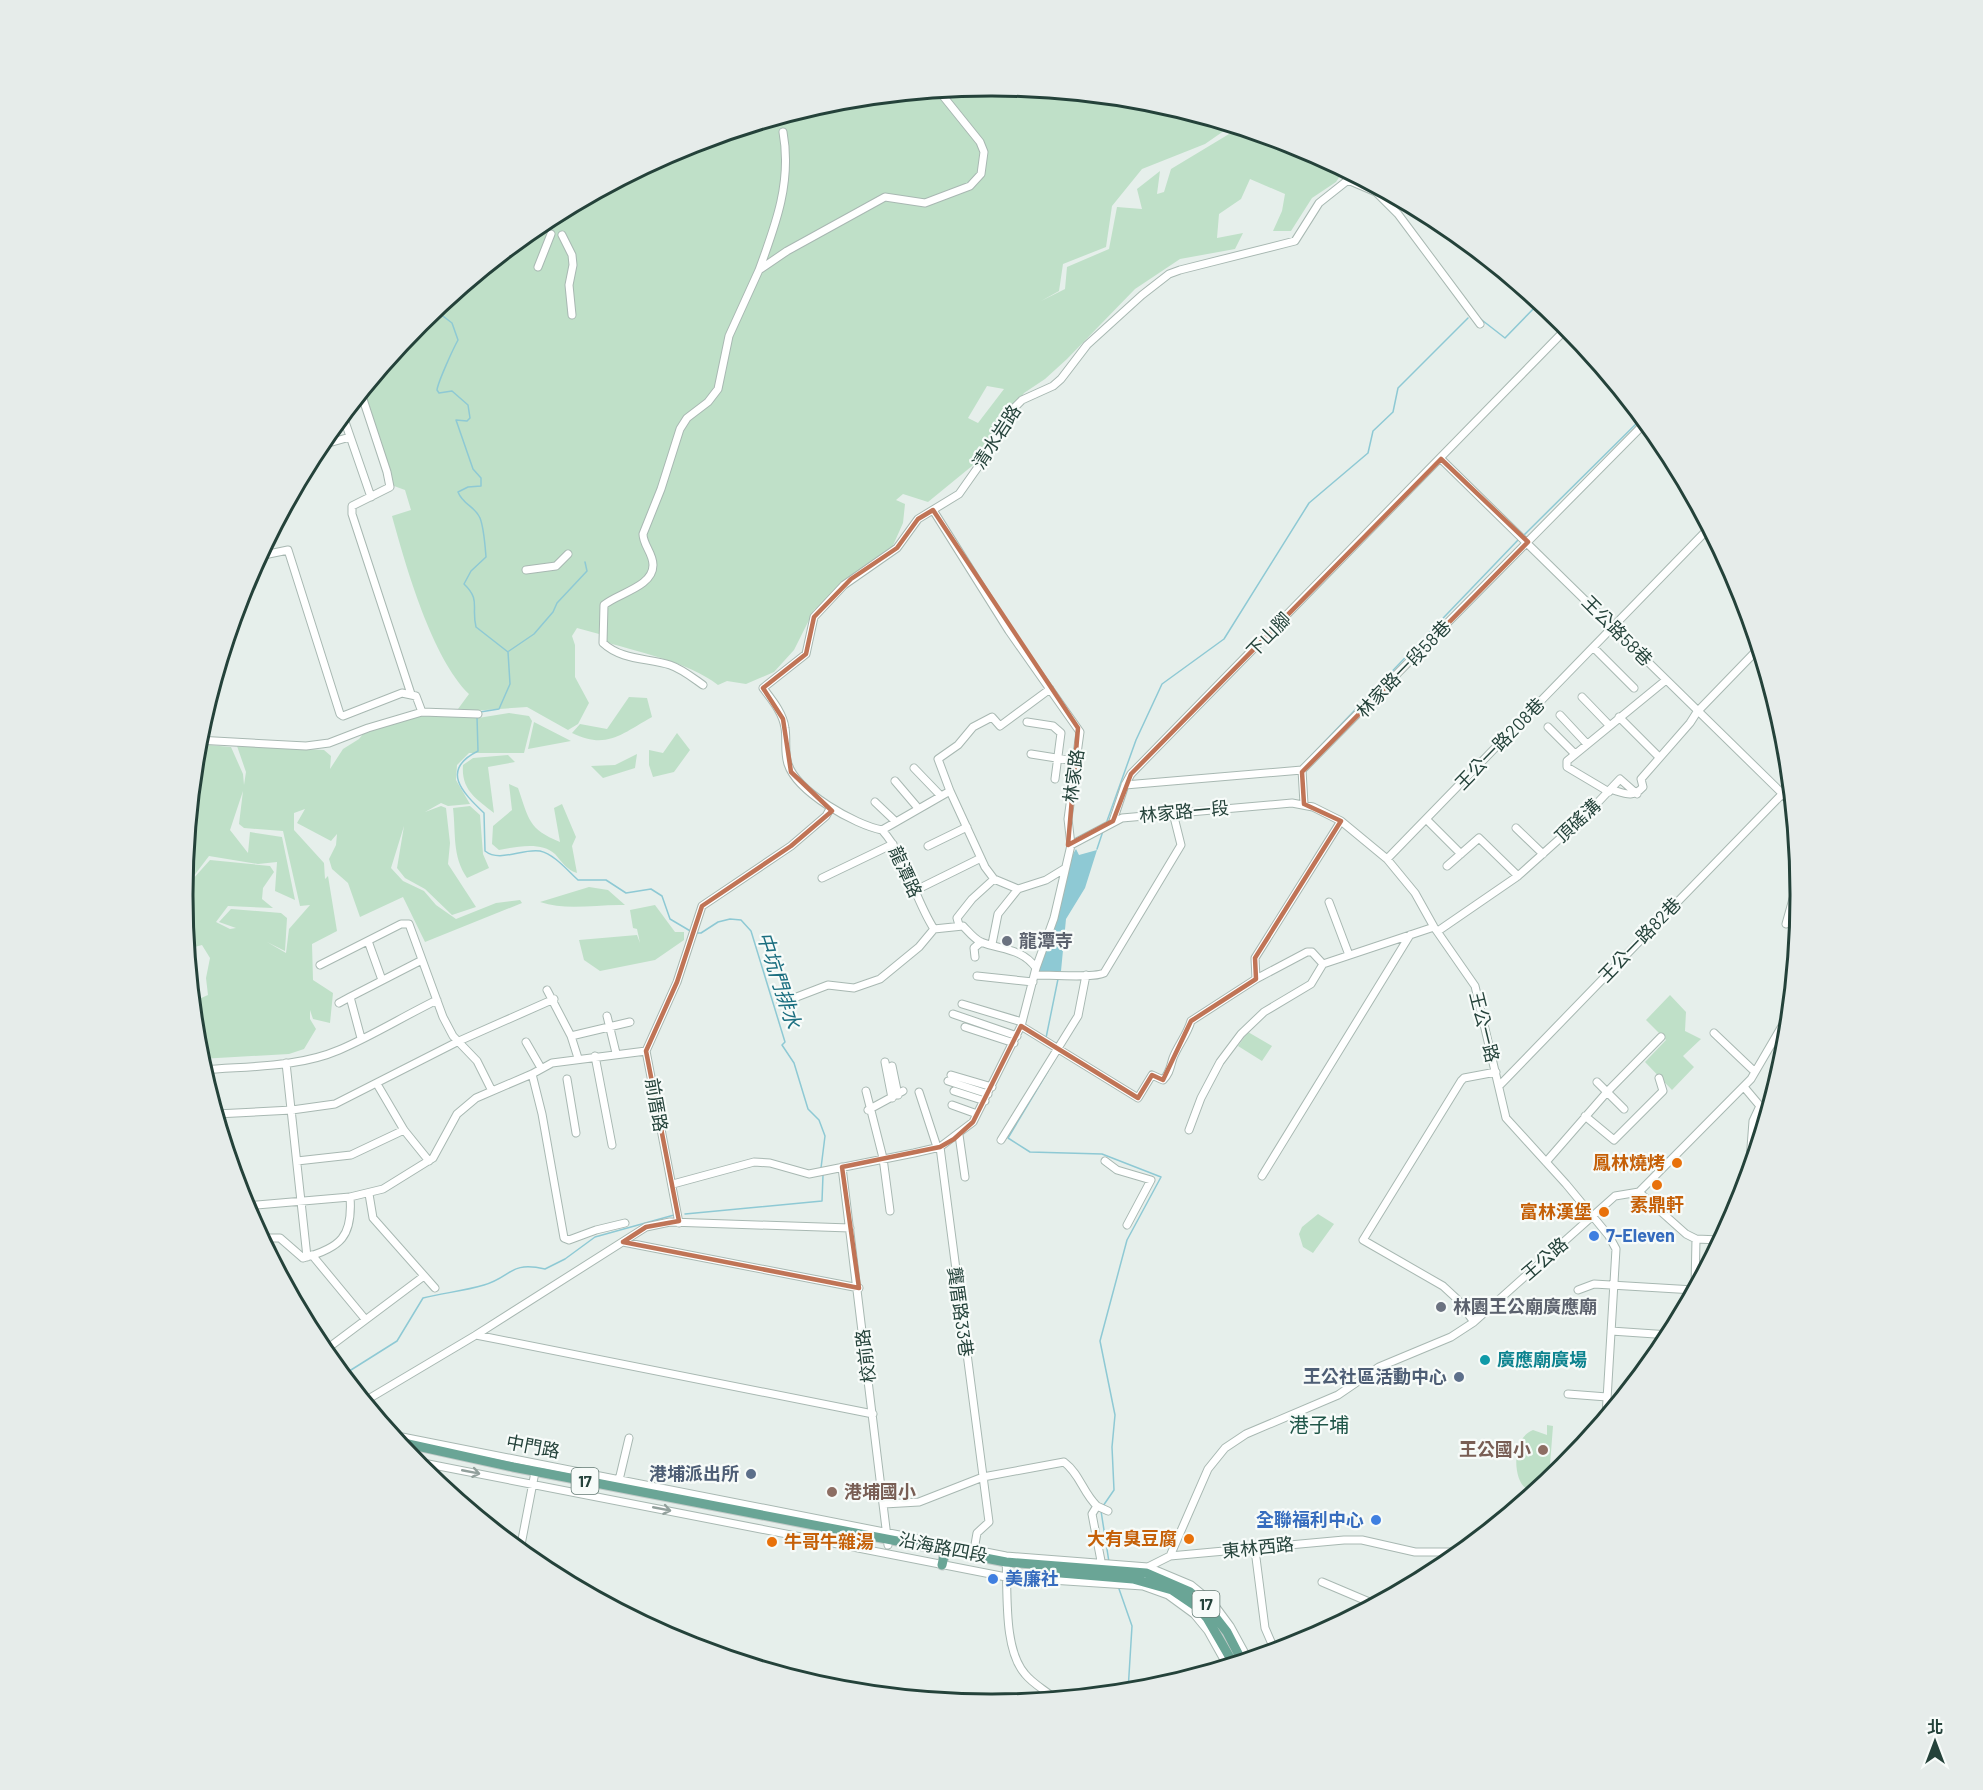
<svg xmlns="http://www.w3.org/2000/svg" width="1983" height="1790" font-family="Barlow,'Noto Sans TC',sans-serif">
<rect width="100%" height="100%" fill="#e6efeb"/>
<path fill="#bfe0c8" fill-rule="evenodd" d="M992 86 1150 101 1231 126 1205 144 1142 169 1112 206 1106 247 1063 264 1059 291 1041 301 1065 289 1067 267 1109 249 1117 207 1142 209 1137 189 1160 171 1157 194 1164 192 1171 169 1239 128 1302 147 1344 170 1336 182 1312 198 1291 231H1273L1282 211 1285 194 1250 179 1241 199 1219 214 1217 238 1243 233 1235 249 1180 259 1135 289 1067 359 1045 379 1024 393 972 466 928 502 903 494 896 500 905 504 903 523 891 550 814 610 794 650 774 672 746 684 727 681 718 685C689 662 634 651 599 640V634L577 628 572 636 575 645V677L589 703 578 724 568 730 527 707 471 711 458 709 469 694C432 658 406 567 392 516L411 510 405 490 394 486 364 390 419 322 542 222 682 147 834 101ZM987 386 1004 389 978 423 968 418Z
M629 697 647 698 652 717C621 734 607 750 572 733L580 724 607 729Z
M417 713 478 718 509 713 529 716 532 721 524 753H469L457 765 456 780 470 804 448 806 441 803 425 812 441 806 446 808 450 843 448 864 476 907 452 915 425 889 405 878 397 868 404 826 391 868 403 881 424 891 436 905 456 919 496 903 520 900 522 903 425 942 403 897 360 917 348 883 332 869 329 859 336 845 337 834 331 841 297 823 305 809 294 813V830L324 863 325 879 328 876 337 931 312 944 313 980 333 993 330 1023 313 1019 310 1010V1019L316 1029 304 1049 289 1054 200 1059 192 1002 208 995 206 978 210 958 202 945 187 949 182 895 184 877 192 880 210 860 270 866 274 872 263 888 262 899 273 908 228 906 216 922 230 929 236 928 219 922 231 909 281 913 287 918 285 951 267 942 286 953 289 929 310 905 300 906 283 831 244 828 239 824 243 791 230 830 248 853 250 832 282 837 295 900 275 891 277 862 258 864 209 856 193 877 184 875 197 744 231 747 243 774 244 785 246 772 237 746 324 750 331 756 330 769 343 749 359 739 368 728Z
M534 722 571 741 528 749Z
M677 733 690 750 674 772 653 777 649 765V750L663 753Z
M637 754 635 768 603 778 591 766 615 765Z
M508 755 515 762 488 767 494 813C476 799 461 790 463 765L473 758Z
M509 784 518 788C529 819 528 829 560 842L554 808 562 804 576 837 572 846 577 873C567 870 562 862 555 854 541 841 516 847 499 850L492 844 493 826 512 810Z
M470 806 480 815 483 854 489 868 467 878C452 856 456 834 453 808Z
M589 887 608 890 625 905C597 904 567 911 540 902Z
M655 905 675 932H684V940L655 960 600 971 584 960 579 940 637 935 640 943 637 929 633 928 630 910Z
M1670 995 1686 1012 1685 1031 1701 1039 1683 1056 1694 1067 1672 1090 1645 1062 1666 1040 1646 1020Z
M1248 1032 1272 1046 1262 1061 1238 1046Z
M1318 1214 1334 1224 1313 1253 1303 1247 1299 1234 1302 1227Z
M1547 1425 1553 1426 1549 1478C1518 1520 1502 1442 1533 1430L1547 1435Z"/>
<path fill="#8ec9d4" d="M1076 849 1079 855 1097 850 1085 888 1066 919 1061 971 1038 974 1056 921 1070 859Z"/>
<g fill="none" stroke-linecap="round" stroke-linejoin="round">
<path stroke="#8ec9d4" stroke-width="1.5" d="M435 310 452 323 458 340C453 349 438 382 437 390L439 393 452 391 468 405 470 418 467 421 456 420 473 469 481 478V486L468 487 458 492C463 505 475 506 480 518 484 528 485 545 486 557L471 571 464 584C481 600 471 607 476 627L508 652 510 684 499 709 480 712
M1478 317 1505 338 1539 303
M1524 535 1642 418
M509 651 534 634 553 612 557 603 587 571 585 562
M477 717 478 751C440 770 462 792 484 813L485 851C500 863 522 848 540 851 554 854 568 871 578 880H606L626 893 651 889 662 896 670 919 692 932
M1307 760 1518 540
M1107 821 1136 740 1162 684 1224 639 1309 503 1368 453 1373 431 1393 412 1398 388 1468 318
M1097 849 1103 831
M696 933H701L718 922 730 919 741 920 751 931 785 1042 782 1045 794 1063 808 1109 819 1120 825 1136 821 1168
M1046 1038 1058 979
M1048 1071 1008 1138 1030 1152 1102 1154 1161 1177 1127 1240 1100 1341 1115 1415 1112 1447 1114 1490 1103 1506
M685 1214 822 1201 823 1175
M343 1375 397 1341 423 1298C443 1293 464 1291 484 1285 512 1277 509 1261 545 1269L565 1259 595 1237 674 1215
M1101 1511 1109 1562
M1118 1586 1132 1626 1128 1691"/>
<g stroke="#a8b8b2" stroke-width="9">
<path id="minor" d="M1348 180 1376 192 1398 214 1480 324
M562 235 572 255 573 265 569 285 572 315
M538 267 551 234
M759 270C776 224 792 181 783 132
M361 393 387 472 390 487 352 506V514L411 694
M343 416 371 497
M318 446 350 437
M1441 459 1792 803
M259 556 288 550 340 714 343 716 402 693 416 696 422 712
M526 570 556 566 568 554
M1594 648 1634 688
M703 685C693 678 682 669 670 665 647 658 621 660 603 643L604 605C618 593 653 587 653 565 653 553 643 545 643 534L661 489 680 429 687 418 708 402 718 389 729 336 759 270 787 251 885 197 925 203 970 186 981 174 984 152 980 142 939 91
M1050 689 1000 726 992 717 973 727 958 745 938 759 950 791 985 867 994 879 1018 889 1046 880 1064 869
M1582 697 1609 725
M1560 715 1587 744
M1619 717 1659 757
M1027 722 1053 726 1061 733 1055 779
M1548 727 1575 754
M197 740 306 746 329 743 368 728 422 712 478 714
M1031 754 1075 761
M914 768 940 795
M895 781 918 808
M1125 785 1302 770
M1613 790C1626 794 1633 798 1643 787L1641 779 1690 723 1697 712 1759 648
M1609 792 1567 767V761L1666 680
M875 802 895 821
M1304 804 1302 770 1646 422
M1426 819 1461 854
M1113 821 1125 785 1131 774 1568 327
M1516 828 1543 854
M882 830 950 791
M1071 845 1122 818 1292 803 1313 807 1341 821 1387 859 1415 893 1434 927 1475 986 1506 1118 1566 1184 1609 1236 1616 1249 1606 1416
M928 846 967 827
M1387 859 1709 528
M1447 866 1479 838 1518 876
M822 878 893 844
M914 891 981 858
M1329 902 1349 955
M1786 924 1793 899 1800 887
M959 925 957 918 972 899 994 879
M934 929C914 898 907 858 882 830 855 825 797 792 788 764 784 752 787 740 785 728 783 713 772 700 763 688L806 654 814 617 844 585 897 548 918 519 959 494 990 450 1014 408 1022 400 1053 386 1061 379 1087 345 1142 295 1169 274 1180 270 1295 241 1319 203 1348 180 1350 173
M934 929 963 926C968 931 974 939 981 942 1001 950 1022 948 1036 968
M1438 931 1518 876 1585 816 1620 779 1637 794
M368 941 382 980
M992 944 998 914 1018 889
M975 957 974 948 981 942
M1323 964 1434 927
M320 965 401 924H409L443 1017 453 1036 477 1061 492 1091
M1035 975C1050 975 1095 978 1104 973L1181 845 1173 813
M977 976 1033 982
M1256 979 1255 958 1341 821
M547 990 571 1036 578 1058
M339 1003 350 997
M781 1003 828 985 854 988 880 979 919 947 934 929
M962 1004 1022 1022
M953 1014 1017 1036
M607 1016 616 1053
M1021 1026 1138 1098 1152 1075 1163 1080C1170 1073 1170 1067 1173 1058 1178 1045 1187 1035 1191 1021L1256 979 1307 952H1312L1323 964
M965 1027 1014 1043
M1714 1033 1755 1072
M571 1036 630 1022
M361 1038 350 997 422 960
M526 1042 541 1068
M595 1056 612 1145
M885 1062 892 1098
M286 1063 307 1257
M892 1066 898 1095
M203 1070C247 1066 297 1068 339 1050 372 1036 404 1016 437 1000
M532 1074 542 1114 564 1238 569 1240 596 1230 625 1223
M951 1075 992 1087
M567 1079 576 1133
M948 1081 988 1094
M1597 1082 1624 1109
M377 1084 404 1130 429 1161
M1499 1086 1790 786
M1744 1087 1760 1106 1753 1121 1749 1174
M866 1091 883 1158 890 1211
M954 1091 985 1101
M919 1092 937 1147
M952 1105 977 1114
M868 1110 903 1091
M216 1114 292 1110 335 1104 459 1041 554 999
M1585 1116 1614 1140 1663 1091 1659 1078
M1189 1130 1201 1098 1220 1062 1241 1034 1264 1012 1311 984 1323 964
M959 1135 965 1177
M1001 1140 1078 1016 1086 975
M940 1147 989 1522 977 1533 974 1550
M297 1161 351 1155 404 1130
M1105 1161 1117 1170 1151 1180 1127 1225
M1546 1162 1607 1092 1661 1037
M842 1167 888 1545
M1262 1176 1410 935
M673 1184 754 1162 770 1163 809 1174 914 1153 940 1147 973 1122 1021 1026 1036 968 1054 918 1071 845 1068 819 1080 732 1009 631 933 510
M1639 1192 1686 1234 1696 1239 1720 1240
M369 1194 373 1218 435 1288
M244 1206 350 1197
M679 1223 646 1051 677 982 702 906 791 846 826 816 830 809
M261 1238H280L303 1258C341 1248 353 1236 350 1197L383 1189 433 1158 457 1114 476 1098 532 1074 552 1063 646 1051
M623 1242 859 1288
M312 1255 365 1319
M1695 1288 1696 1239
M1578 1290 1594 1284 1694 1290
M1474 1322 1457 1299 1443 1286 1363 1240 1461 1081 1464 1078 1496 1072
M1611 1331 1670 1335
M476 1335 873 1414
M324 1351 424 1276
M1568 1394 1607 1397
M365 1401 476 1335 646 1227 670 1222 850 1228
M392 1435 1006 1556 1148 1567 1191 1585 1213 1603 1230 1626 1248 1659
M413 1461 1006 1577 1143 1586 1168 1595 1194 1614 1208 1631 1227 1665
M619 1480 629 1438
M884 1504 919 1502 983 1477 1064 1462C1080 1474 1083 1493 1097 1506L1092 1514 1102 1566
M1097 1506 1108 1511
M520 1550 536 1467
M1255 1550 1265 1628 1275 1651
M1170 1556 1208 1469 1225 1448 1246 1434 1338 1395 1379 1367 1451 1337 1474 1322 1615 1196 1639 1192 1751 1079 1789 1014
M1006 1559C1008 1591 1003 1649 1025 1674 1033 1684 1045 1690 1054 1698
M1322 1582 1374 1604
M1143 1586 1148 1567 1170 1556 1344 1540H1362L1415 1552H1461"/>
</g>
<g stroke="#c2cac8" stroke-width="11">
<path id="major" d="M399 1442 513 1467 1006 1562 1146 1573 1190 1592 1206 1605 1227 1632 1242 1661
M942 1565 944 1556
M1037 1571 1133 1579 1172 1590 1197 1607 1207 1618 1233 1663"/>
</g>
<use href="#minor" stroke="#fff" stroke-width="7"/>
<use href="#major" stroke="#6aa596" stroke-width="9"/>
</g>
<defs><path id="oneway-shaft" d="M-6 0H5M1.5-3L5.5 0L1.5 3" fill="none" stroke-width="1.6" stroke-linecap="round" stroke-linejoin="round" transform="scale(1.5)"/></defs>
<g stroke="#92a09c">
<use href="#oneway-shaft" transform="translate(471 1472) rotate(11)"/>
<use href="#oneway-shaft" transform="translate(662 1509) rotate(11)"/>
</g>
<path fill="none" stroke="#c07456" stroke-width="4.5" stroke-linejoin="round" d="M1441 459 1528 542 1302 772 1304 804 1341 821 1255 958 1256 979 1191 1021 1163 1080 1152 1075 1138 1098 1021 1026 973 1122 954 1139 940 1147 842 1167 859 1288 623 1242 646 1227 679 1221 646 1051 677 982 702 906 791 846 832 811 791 772 783 719 763 688 806 654 814 617 851 579 897 548 918 519 933 510 1078 728 1068 845 1113 821 1131 774Z"/>
<g fill="#6b7280" stroke="#f7fbf9" stroke-width="2">
<circle cx="1007" cy="941" r="6"/>
<circle cx="1441" cy="1307" r="6"/>
</g>
<g fill="#e8710a" stroke="#f7fbf9" stroke-width="2">
<circle cx="1677" cy="1163" r="6"/>
<circle cx="1657" cy="1185" r="6"/>
<circle cx="1604" cy="1212" r="6"/>
<circle cx="1189" cy="1539" r="6"/>
<circle cx="772" cy="1542" r="6"/>
</g>
<g fill="#3f7fe0" stroke="#f7fbf9" stroke-width="2">
<circle cx="1594" cy="1236" r="6"/>
<circle cx="1376" cy="1520" r="6"/>
<circle cx="993" cy="1579" r="6"/>
</g>
<circle fill="#0f9aa8" stroke="#f7fbf9" stroke-width="2" cx="1485" cy="1360" r="6"/>
<g fill="#5c6f8a" stroke="#f7fbf9" stroke-width="2">
<circle cx="1459" cy="1377" r="6"/>
<circle cx="751" cy="1474" r="6"/>
</g>
<g fill="#8d6e63" stroke="#f7fbf9" stroke-width="2">
<circle cx="1543" cy="1450" r="6"/>
<circle cx="832" cy="1492" r="6"/>
</g>
<g text-anchor="middle" stroke-width="4.5" stroke-linejoin="round" paint-order="stroke">
<g fill="#f7fbf9" stroke="#637a73" stroke-width="1.5">
<rect x="571.5" y="1468" width="27" height="26" rx="4.5"/>
<rect x="1192.5" y="1591" width="27" height="26" rx="4.5"/>
</g>
<g font-size="16" font-weight="bold" fill="#24423a">
<text x="585" y="1487">17</text>
<text x="1206" y="1610">17</text>
</g>
<g font-size="18" fill="#24423a" stroke="#f7fbf9">
<text transform="translate(997 437) rotate(-57)" y="6">清水岩路</text>
<text transform="translate(1617 631) rotate(45)" y="6">王公路58巷</text>
<text transform="translate(1269 635) rotate(-46)" y="6">下山腳</text>
<text transform="translate(1404 669) rotate(-46)" y="6">林家路一段58巷</text>
<text transform="translate(1500 744) rotate(-46)" y="6">王公一路208巷</text>
<text transform="translate(1074 776) rotate(-82)" y="6">林家路</text>
<text transform="translate(1184 812) rotate(-5)" y="6">林家路一段</text>
<text transform="translate(1578 821) rotate(-43)" y="6">頂磘溝</text>
<text transform="translate(905 872) rotate(65)" y="6">龍潭路</text>
<text transform="translate(1640 940) rotate(-46)" y="6">王公一路82巷</text>
<text transform="translate(1484 1027) rotate(76)" y="6">王公一路</text>
<text transform="translate(656 1105) rotate(80)" y="6">前厝路</text>
<text transform="translate(1545 1259) rotate(-41)" y="6">王公路</text>
<text transform="translate(960 1312) rotate(82)" y="6">龔厝路33巷</text>
<text transform="translate(866 1356) rotate(-97)" y="6">校前路</text>
<text transform="translate(533 1447) rotate(11)" y="6">中門路</text>
<text transform="translate(943 1548) rotate(11)" y="6">沿海路四段</text>
<text transform="translate(1258 1548) rotate(-6)" y="6">東林西路</text>
</g>
<g font-size="18" font-weight="bold" fill="#5b616d" stroke="#f7fbf9" text-anchor="start">
<text x="1019" y="947">龍潭寺</text>
<text x="1453" y="1313">林園王公廟廣應廟</text>
</g>
<g font-size="18" font-weight="bold" fill="#c56008" stroke="#f7fbf9" text-anchor="end">
<text x="1665" y="1169">鳳林燒烤</text>
<text x="1657" y="1211" text-anchor="middle">素鼎軒</text>
<text x="1592" y="1218">富林漢堡</text>
<text x="1177" y="1545">大有臭豆腐</text>
<text x="784" y="1548" text-anchor="start">牛哥牛雜湯</text>
</g>
<g font-size="18" font-weight="bold" fill="#366cbe" stroke="#f7fbf9" text-anchor="start">
<text x="1606" y="1242">7-Eleven</text>
<text x="1364" y="1526" text-anchor="end">全聯福利中心</text>
<text x="1005" y="1585">美廉社</text>
</g>
<g font-size="18" font-weight="bold" fill="#0d838f" stroke="#f7fbf9" text-anchor="start">
<text x="1497" y="1366">廣應廟廣場</text>
</g>
<g font-size="18" font-weight="bold" fill="#4e5e75" stroke="#f7fbf9" text-anchor="end">
<text x="1447" y="1383">王公社區活動中心</text>
<text x="739" y="1480">港埔派出所</text>
</g>
<g font-size="18" font-weight="bold" fill="#785e54" stroke="#f7fbf9" text-anchor="end">
<text x="1531" y="1456">王公國小</text>
<text x="844" y="1498" text-anchor="start">港埔國小</text>
</g>
<g font-size="20" font-style="italic" fill="#1c6f80" stroke="#f7fbf9">
<text transform="translate(779 980) rotate(72)" y="7">中坑門排水</text>
</g>
<g font-size="20" fill="#1f5548" stroke="#f7fbf9">
<text x="1319" y="1432">港子埔</text>
</g>
</g>
<path d="M0 0H1983V1790H0ZM991 96H992A798 798 0 0 1 1790 894V896A798 798 0 0 1 992 1694H991A798 798 0 0 1 193 896V894A798 798 0 0 1 991 96Z" fill="#e6ecea" fill-rule="evenodd"/>
<path fill="none" stroke="#24423a" stroke-width="3" d="M991 96H992A798 798 0 0 1 1790 894V896A798 798 0 0 1 992 1694H991A798 798 0 0 1 193 896V894A798 798 0 0 1 991 96Z"/>
<g transform="translate(1935 1742)" stroke="#f7fbf9" stroke-width="4.5" paint-order="stroke">
<path d="M0-4.5L10 22L0 15L-10 22Z" fill="#24423a"/>
<text y="-9" font-size="16" font-weight="bold" text-anchor="middle" fill="#24423a">北</text>
</g>
</svg>
